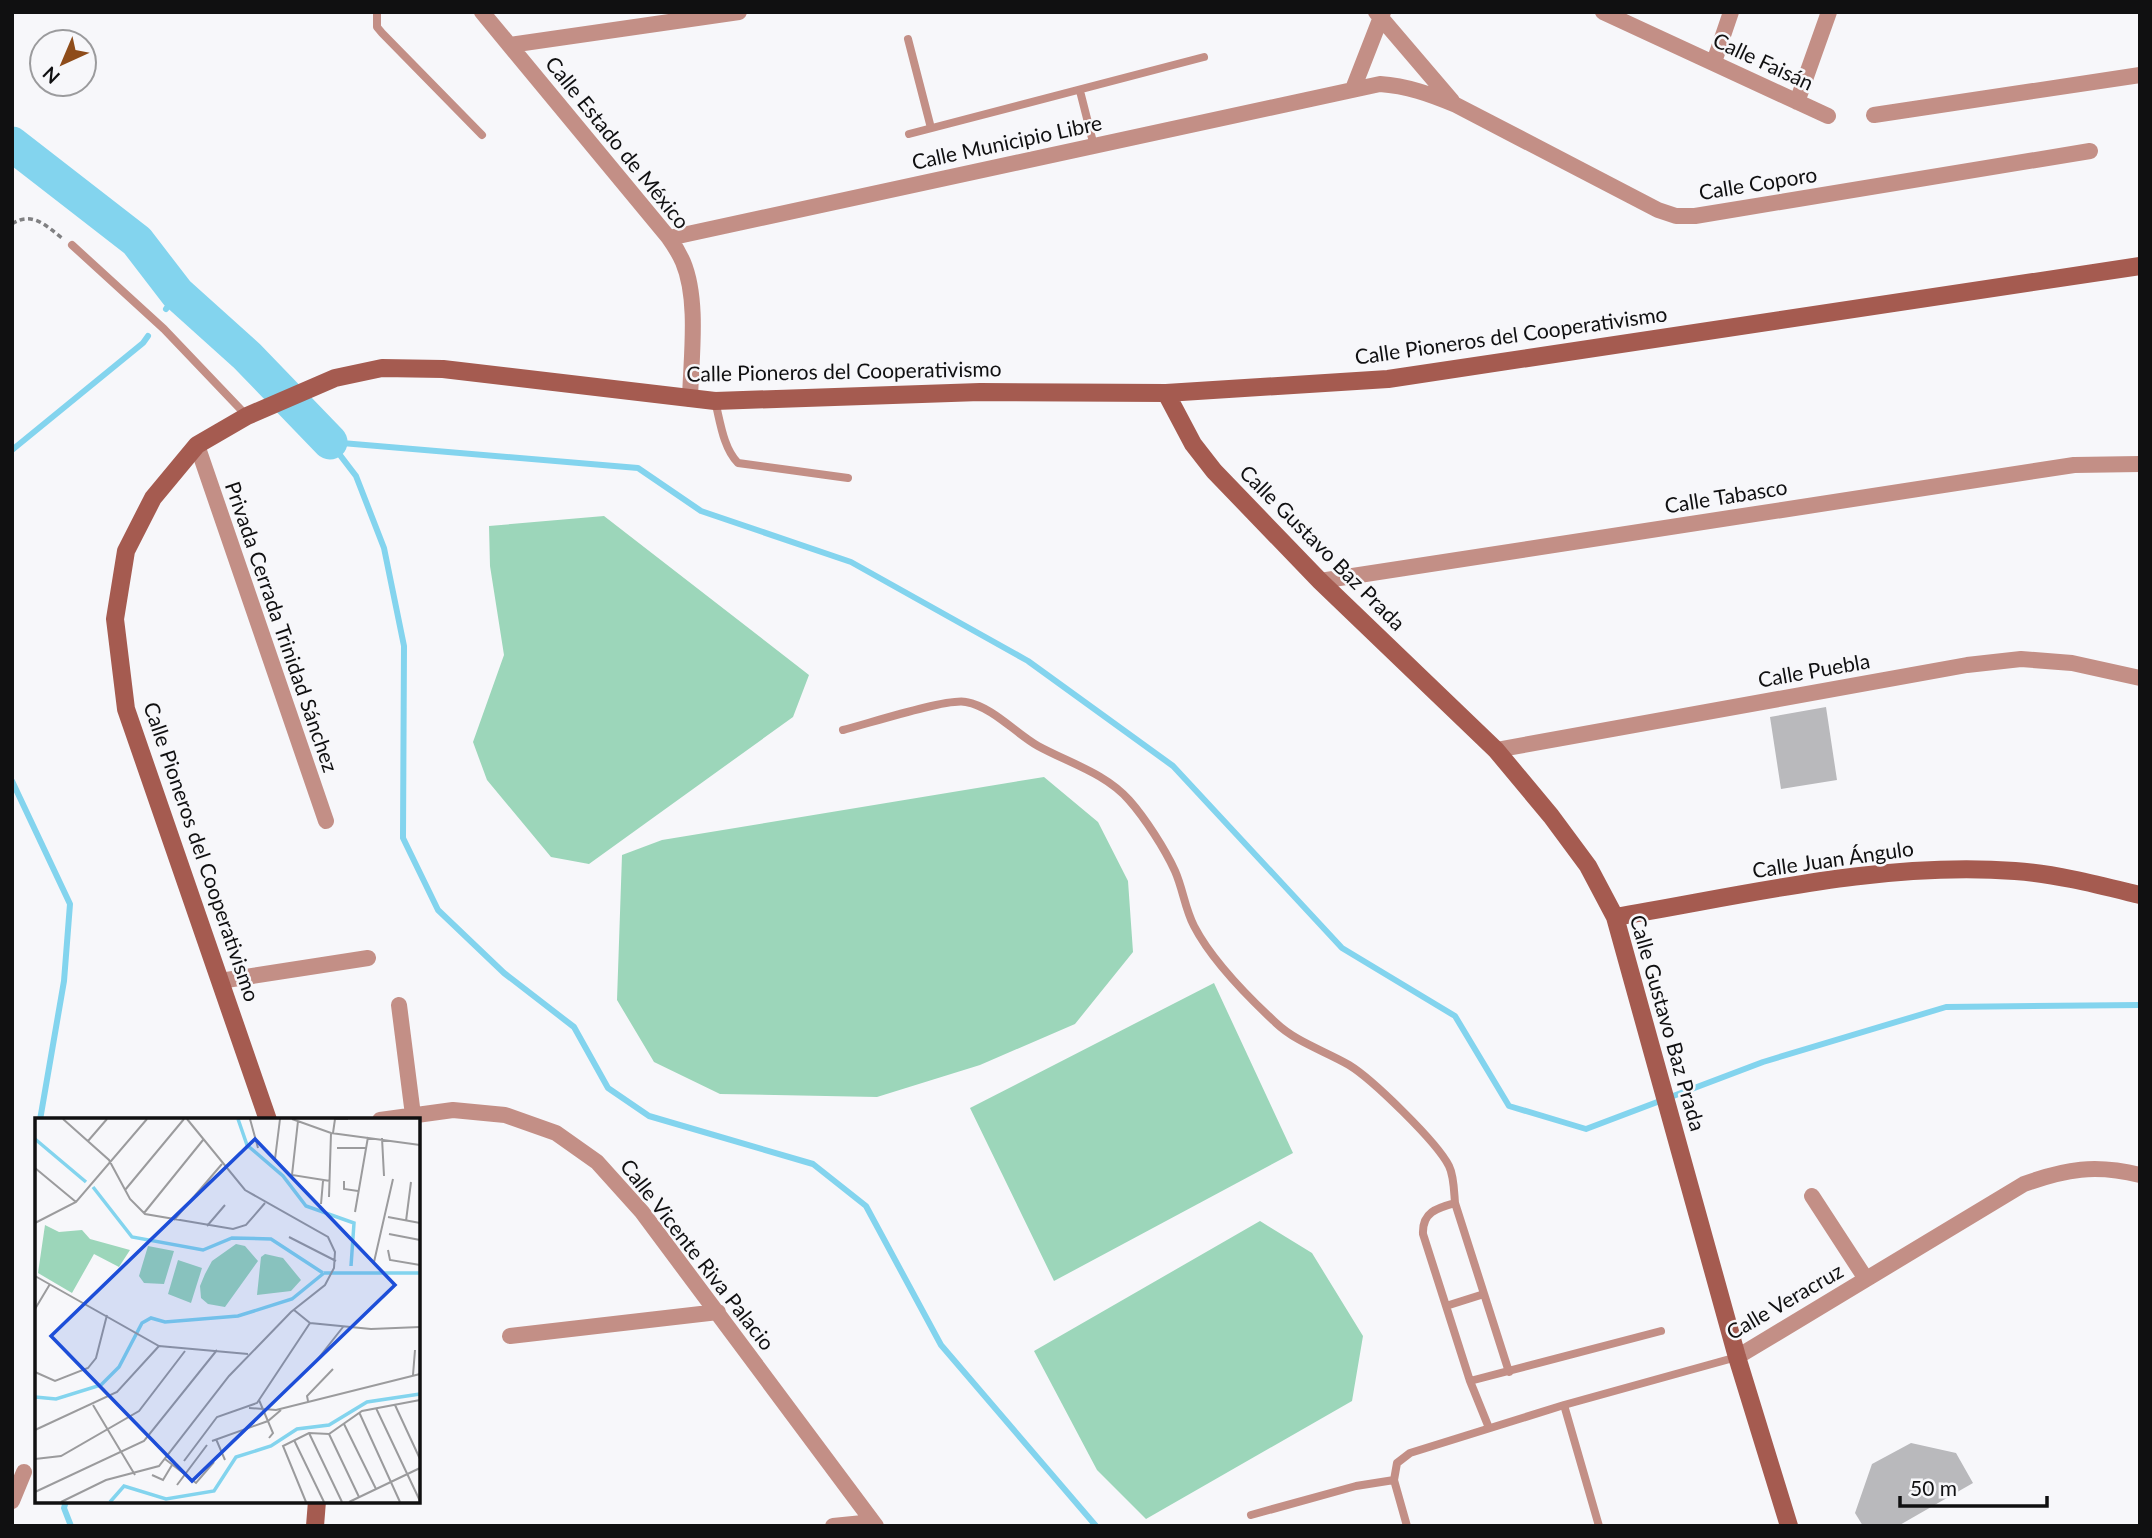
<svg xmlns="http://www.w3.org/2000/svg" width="2152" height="1538" font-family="Lato,sans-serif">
<rect width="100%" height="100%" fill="#f7f7fa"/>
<path fill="#9cd6ba" d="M604 516 809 675 793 717 589 864 551 857 487 780 473 742 504 655 490 566 489 526Z
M1044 777 1098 822 1128 881 1133 952 1075 1024 980 1065 877 1097 720 1094 654 1062 617 1000 622 855 662 840Z
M1214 983 1293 1153 1054 1281 970 1108Z
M1260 1221 1312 1253 1363 1336 1352 1401 1146 1519 1097 1470 1034 1351Z"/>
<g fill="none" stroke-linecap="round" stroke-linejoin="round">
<path stroke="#83d4ee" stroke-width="6" d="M166 309 177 293
M330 442 638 468 701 511 851 562 1028 661 1173 766 1342 948 1455 1016 1509 1106 1586 1129 1763 1062 1946 1007 2140 1005
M330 442 356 476 384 548 404 646 403 838 438 910 504 973 574 1027 608 1088 649 1116 813 1164 866 1206 941 1345 1096 1526
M12 450 143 343 148 336
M12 781 70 904 64 981 40 1120
M66 1501 64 1508 71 1526"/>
<path stroke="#83d4ee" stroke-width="35" d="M12 144 137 241 177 293 247 356 330 442"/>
</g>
<path fill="#b9b9bc" d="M1826 707 1837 780 1781 789 1770 717Z
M1911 1443 1956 1453 1973 1483 1898 1526H1863L1855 1513 1872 1464Z"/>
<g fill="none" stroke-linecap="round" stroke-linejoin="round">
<path stroke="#808082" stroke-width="3.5" stroke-dasharray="5 3.5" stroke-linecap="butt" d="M12 224C32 211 45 225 62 238"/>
<path stroke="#c38f86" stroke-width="8" d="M377 12V27L382 33 482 135
M908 39 931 128
M1080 91 1094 146
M909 134 1204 57
M72 245 164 329 247 416
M715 401C720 420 723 448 738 463L848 478
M843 730C867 724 947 698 966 702 993 707 1015 733 1038 746 1069 763 1105 773 1129 800 1145 818 1165 849 1175 871 1183 889 1185 909 1194 926 1211 959 1248 997 1276 1023 1296 1042 1325 1051 1349 1065 1372 1079 1437 1142 1449 1166 1454 1176 1454 1191 1455 1203
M1446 1306 1484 1294
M1470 1381 1661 1331
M1564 1405 1599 1526
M1489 1428 1470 1381 1423 1234C1422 1212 1437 1208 1455 1203L1509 1372
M1251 1515 1356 1486 1394 1480
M1407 1526 1394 1480 1397 1463 1410 1453 1564 1405 1737 1357"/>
<path stroke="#c38f86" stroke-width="16" d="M482 12 669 238C674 245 679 253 683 262 699 300 691 358 690 399
M1376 12 1452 101
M1603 12 1828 116
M510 45 739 12
M1714 62 1731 12
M1353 89 1383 12
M1797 102 1829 12
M1874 115 2140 75
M669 238 1380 84C1407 86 1430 94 1456 105L1658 210 1676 216H1695L2090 151
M197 445 326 821
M1320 581 2074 465 2140 464
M1496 750 1967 665 2021 659 2072 663 2140 678
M220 981 368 958
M399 1005 413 1115
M380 1120 453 1110 505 1115 556 1133 597 1162 642 1212 876 1526
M1812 1196 1866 1279
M510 1336 718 1312
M1737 1357 2024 1184C2066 1169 2095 1164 2140 1175
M12 1501 24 1472
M833 1526 873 1522"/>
<path stroke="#a55b50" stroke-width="18" d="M1166 393 1193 444 1214 471 1320 581 1496 750 1551 816 1588 866 1615 917 1737 1357 1789 1526
M1615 917C1746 895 1882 861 2015 871 2057 874 2099 885 2140 895
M268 1120 126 709 115 619 126 551 153 498 197 445 247 416 335 378 382 368 443 369 715 401 980 392 1166 393 1388 379 2140 266
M315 1526 317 1501"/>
</g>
<g text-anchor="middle" stroke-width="5" stroke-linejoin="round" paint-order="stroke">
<g font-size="21" fill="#101011" stroke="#f7f7fa">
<text transform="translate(1763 62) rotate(25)" y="7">Calle Faisán</text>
<text transform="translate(617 143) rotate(51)" y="7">Calle Estado de México</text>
<text transform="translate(1007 143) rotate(-12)" y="7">Calle Municipio Libre</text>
<text transform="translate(1758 184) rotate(-9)" y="7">Calle Coporo</text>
<text transform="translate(1511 336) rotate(-8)" y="7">Calle Pioneros del Cooperativismo</text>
<text transform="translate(844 372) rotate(-1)" y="7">Calle Pioneros del Cooperativismo</text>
<text transform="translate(1726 497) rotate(-9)" y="7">Calle Tabasco</text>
<text transform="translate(1322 548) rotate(45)" y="7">Calle Gustavo Baz Prada</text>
<text transform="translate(281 627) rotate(71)" y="7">Privada Cerrada Trinidad Sánchez</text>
<text transform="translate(1814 671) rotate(-10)" y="7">Calle Puebla</text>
<text transform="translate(201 852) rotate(71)" y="7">Calle Pioneros del Cooperativismo</text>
<text transform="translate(1833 860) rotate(-8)" y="7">Calle Juan Ángulo</text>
<text transform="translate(1667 1023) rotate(74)" y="7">Calle Gustavo Baz Prada</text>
<text transform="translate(697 1255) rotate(52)" y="7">Calle Vicente Riva Palacio</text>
<text transform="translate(1785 1302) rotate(-30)" y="7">Calle Veracruz</text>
</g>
</g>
<g transform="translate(35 1118)">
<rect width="385" height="385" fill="#f7f7fa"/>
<path d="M10 107 24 114 47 112 55 121 95 132 84 149 59 136 37 175 3 155ZM201 126 210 128 223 143 190 189 173 186 166 180 165 168 170 156 177 143ZM113 128 139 133 129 166 109 165 104 158ZM230 136 248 140 266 162 256 173 222 177 226 139ZM143 142 167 150 156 185 133 176Z" fill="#9cd6ba"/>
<path fill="none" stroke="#83d4ee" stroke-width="3.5" d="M203 1 212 27 248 58 271 88 319 105 316 148M0 21 51 64M58 69 97 119 168 132 197 120 236 121 288 155M289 155H385M0 279 21 281 66 267 84 249 107 205 116 200 130 204 203 198 257 181 289 155M75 384 89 368 131 381 179 373 201 339 236 328 262 311 294 307 332 284 385 276"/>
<path fill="none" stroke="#9b9b9d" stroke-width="2" d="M28 1 74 42 95 81 110 96 198 111 211 107 230 85M215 1 223 30M257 1 296 15 385 27M263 3 257 57 295 63M298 15 300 1H313M347 20 349 58M53 23 72 1M302 30H331M240 41 245 1M0 50 41 84M309 63V71L323 73M90 72 149 1M294 79 296 15M286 86 288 63M320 94 333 19M109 95 168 22M353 99 385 105M139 102 187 46M371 103 376 64M0 105 41 84 112 1M172 108 190 87M354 116 385 122M254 119 301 143M353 132 355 142 385 147M339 144 358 61M0 158 124 228 213 236M0 191 15 166M259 192 275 205 336 211 385 209M282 242 308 209M0 254 20 263 53 250 61 240 72 197M378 257 380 232M224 282 238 315 234 320M273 283 272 278 298 251M58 287 100 357M360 287 385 341M214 290 241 292 385 256M341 290 385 383M324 294 365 384M309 306 341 371M0 312 82 274 124 228M274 315 307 384M294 316 324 379M181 321 190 342M259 322 289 384M177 323 233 303 246 292M0 341 26 338 104 293 150 233M130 341 161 365 179 344M149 343 182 299 222 285 275 205M117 357 128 362 137 347M142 367 172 327M0 374 109 323 182 232M26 384 71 362 124 348 194 258 256 194 290 167 299 150 300 134 293 119 210 72 152 1M271 384 248 328 274 315 294 316 327 293 385 282M314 384 385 350"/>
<path fill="#1d4ed8" fill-opacity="0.15" stroke="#1d4ed8" stroke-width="3.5" d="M220 21 360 167 157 363 16 218Z"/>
<rect width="385" height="385" fill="none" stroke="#101011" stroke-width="3.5"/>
</g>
<rect width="2152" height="1538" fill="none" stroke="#101011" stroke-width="28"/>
<g transform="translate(63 63) rotate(224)"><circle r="33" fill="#f7f7fa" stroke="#9b9b9d" stroke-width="2"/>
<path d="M0-5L12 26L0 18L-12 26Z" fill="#8e4c1a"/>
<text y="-10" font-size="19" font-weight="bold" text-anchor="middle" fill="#101011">N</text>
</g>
<path d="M1900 1496v10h147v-10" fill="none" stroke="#101011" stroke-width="3.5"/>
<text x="1910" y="1496" font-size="21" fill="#101011" stroke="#f7f7fa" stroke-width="5" paint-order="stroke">50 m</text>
</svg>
